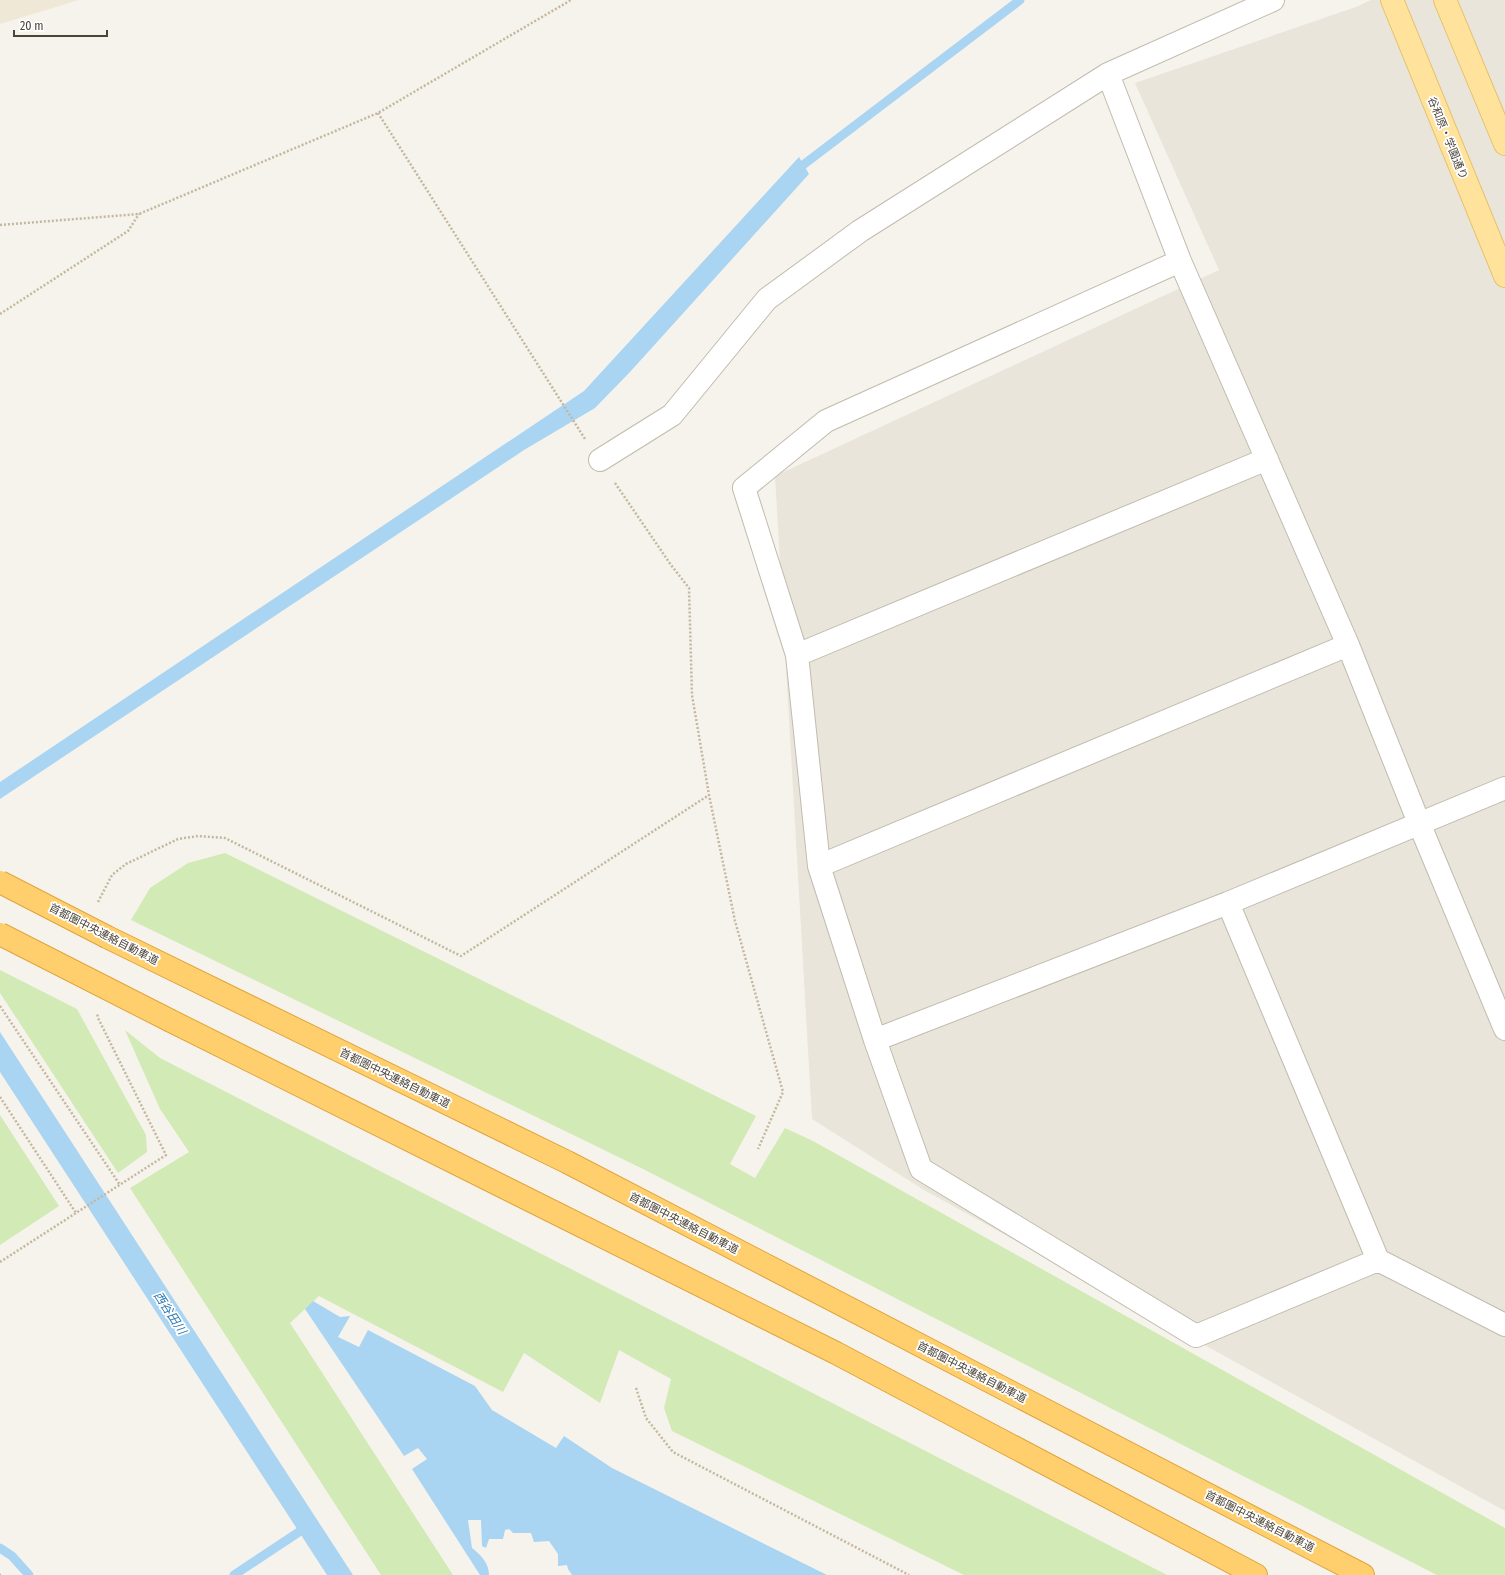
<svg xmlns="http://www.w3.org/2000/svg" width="1505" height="1575" font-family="'Fira Sans Condensed','Noto Sans JP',sans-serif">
<rect width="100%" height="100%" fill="#f6f3ec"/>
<path fill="#eae5da" d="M1371 0H1505V1511L924 1190 812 1119 775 476 1219 270 1135 83 1356 7Z"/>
<path fill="#efe8d6" d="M0 0H79L0 24Z"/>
<path fill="#d2eab5" d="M225 853 756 1116 730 1164 755 1178 785 1128 813 1141 1505 1528V1575H1437L643 1169 131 920 150 888 188 863Z
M0 970 77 1009 146 1135 147 1152 118 1173 0 993Z
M125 1030 160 1058 1167 1575H964L672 1431 664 1408 671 1379 619 1350 600 1403 524 1353 503 1392 319 1296 290 1323 453 1575H381L130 1188 189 1152 160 1109Z
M0 1115 59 1206 0 1245Z"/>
<path fill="#a9d4f2" d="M799 157 809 174 630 372 595 408 524 450 0 799V782L584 391Z
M0 1032 353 1575H327L0 1072Z
M313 1301 340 1317 350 1316 338 1337 359 1347 368 1330 475 1386 492 1410 556 1448 564 1436 612 1468 827 1575H572L568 1569 567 1565 558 1566V1554L549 1541 534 1542 531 1533H513L509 1529 505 1530 503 1539H489L486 1548 482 1546 481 1520H468L472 1548C481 1555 489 1563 489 1575H480L412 1469 427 1459 418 1448 404 1456 305 1309Z"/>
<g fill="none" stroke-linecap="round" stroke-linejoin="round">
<path stroke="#a9d4f2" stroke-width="9" d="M795 174 803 165 1020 0
M0 1548 12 1556 29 1575
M234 1575 308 1526"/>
<g stroke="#c2bbae" stroke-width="24">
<path id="minor" d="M1108 74 1180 261 1348 645 1419 823 1505 1029
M1180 261 826 421 744 488 797 655 819 866 875 1040 1228 903 1505 788
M600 460 672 415 767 299 860 231 1108 74 1273 0
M797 655 1267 459
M819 866 1348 645
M1228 903 1378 1260
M875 1040 921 1169 1196 1336 1378 1260 1505 1325"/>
</g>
<g stroke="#e6c16a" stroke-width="24">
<path id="primary" d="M1392 0 1505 276
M1445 0 1505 144"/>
</g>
<g stroke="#e0a43c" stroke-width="24">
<path id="motorway" d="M107 937 567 1162 1363 1575
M171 1021 836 1353 1256 1575"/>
</g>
<path stroke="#c4b79f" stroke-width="2.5" stroke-dasharray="2 2" stroke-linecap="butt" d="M378 113 585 439
M0 225 139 214 378 113 571 0
M0 314 128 231 139 214
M615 483 671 565 689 588 692 695 709 795 735 921 783 1092 758 1149
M98 902 112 875 126 864 178 839 198 836 225 838 461 956 709 795
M0 1006 120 1185
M0 1097 76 1213
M0 1262 166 1155 98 1018 97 1013
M636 1388 646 1418 673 1452 909 1575
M0 1575H1"/>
<use href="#minor" stroke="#fff" stroke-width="22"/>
<use href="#primary" stroke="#ffe39c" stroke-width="22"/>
<use href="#motorway" stroke="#ffcf6e" stroke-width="22"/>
<g stroke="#e0a43c" stroke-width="24" stroke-linecap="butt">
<path id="motorway-bridge" d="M0 882 107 937
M0 934 171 1021"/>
</g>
<use href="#motorway-bridge" stroke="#ffcf6e" stroke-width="22"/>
</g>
<g text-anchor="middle" stroke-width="3.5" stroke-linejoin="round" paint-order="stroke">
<g font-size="11" fill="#4b4439" stroke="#fff">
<text transform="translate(1448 138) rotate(68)" y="4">谷和原・学園通り</text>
<text transform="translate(104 934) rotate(27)" y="4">首都圏中央連絡自動車道</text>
<text transform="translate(395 1078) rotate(26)" y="4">首都圏中央連絡自動車道</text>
<text transform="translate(684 1223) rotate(27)" y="4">首都圏中央連絡自動車道</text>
<text transform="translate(972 1372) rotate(27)" y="4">首都圏中央連絡自動車道</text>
<text transform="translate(1260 1521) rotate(27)" y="4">首都圏中央連絡自動車道</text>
</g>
<g font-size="12" font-style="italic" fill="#2e7ab2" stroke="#fff">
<text transform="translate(170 1313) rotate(57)" y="4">西谷田川</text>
</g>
</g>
<path d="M14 30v6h93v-6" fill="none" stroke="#4b4439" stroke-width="2"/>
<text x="20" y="30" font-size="12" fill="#4b4439" stroke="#ffffff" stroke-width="3" paint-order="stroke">20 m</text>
</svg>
